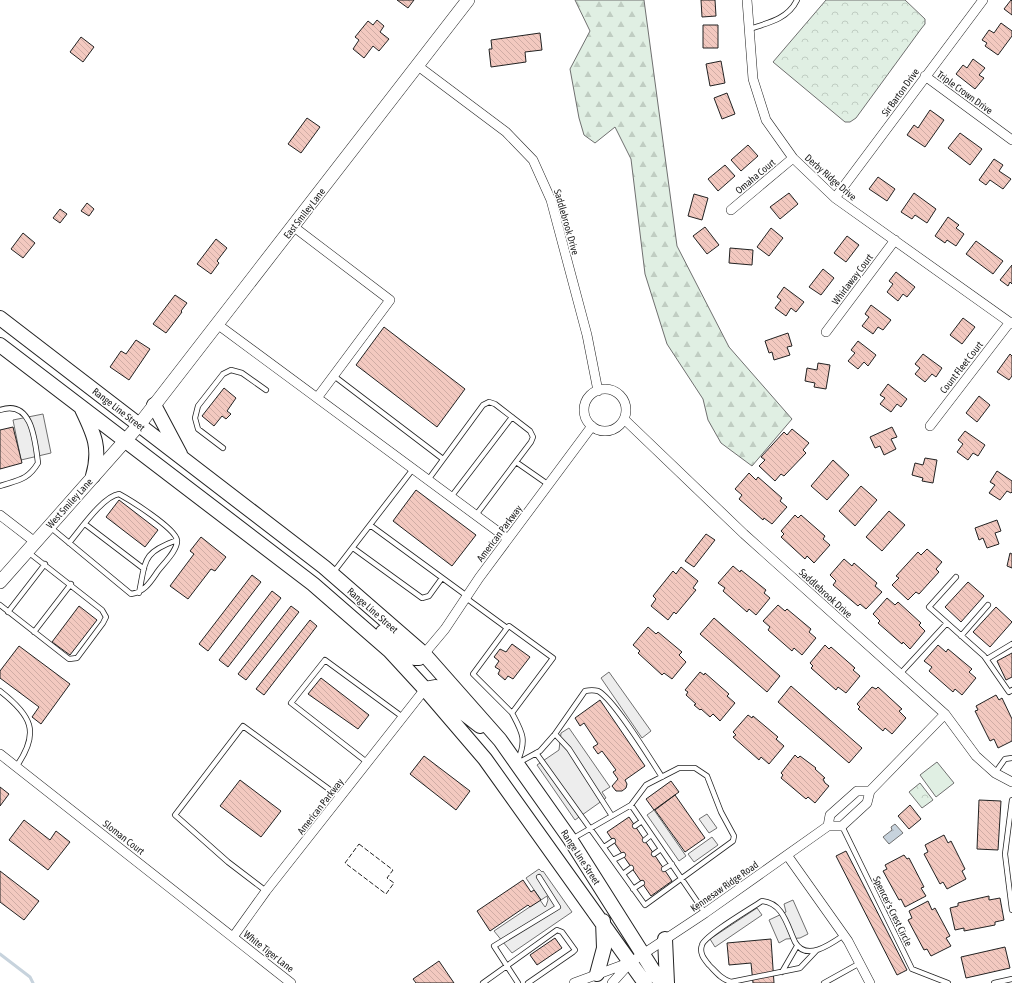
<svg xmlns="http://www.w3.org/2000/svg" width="1012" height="983" font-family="'Asap Condensed',sans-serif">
<defs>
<pattern id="forest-firs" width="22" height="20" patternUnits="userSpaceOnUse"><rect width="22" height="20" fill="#e0efe3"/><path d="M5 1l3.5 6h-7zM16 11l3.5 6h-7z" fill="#c0cdc2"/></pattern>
<pattern id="park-crowns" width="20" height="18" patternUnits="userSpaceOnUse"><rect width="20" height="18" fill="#e0efe3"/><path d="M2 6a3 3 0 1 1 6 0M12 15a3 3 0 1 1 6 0" fill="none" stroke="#c0cdc2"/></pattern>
<pattern id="water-ripples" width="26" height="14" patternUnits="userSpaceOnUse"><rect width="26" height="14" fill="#c7d3dd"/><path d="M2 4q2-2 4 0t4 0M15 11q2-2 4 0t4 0" fill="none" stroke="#abb5bd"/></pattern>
<pattern id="building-back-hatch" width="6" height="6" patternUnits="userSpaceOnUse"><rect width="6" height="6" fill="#f3c9c0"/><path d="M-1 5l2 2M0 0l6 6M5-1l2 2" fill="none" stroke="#d0aca5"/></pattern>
</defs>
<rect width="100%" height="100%" fill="#fff"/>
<path fill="#e0efe3" stroke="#6f6f6f" d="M937 762 954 783 936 797 920 775Z"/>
<path fill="url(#forest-firs)" stroke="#6f6f6f" d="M575 0H644L677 246 729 347 792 419 752 466 721 443 708 420 703 399 667 344 645 274 631 159 615 127 595 143 584 135 579 118 570 69 590 31Z"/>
<path fill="url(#park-crowns)" stroke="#6f6f6f" d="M826 0H905L925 19V24L921 29 856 118 850 122H845L773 62Z
M920 783 933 800 922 808 909 792Z"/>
<path fill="#ededed" stroke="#6f6f6f" d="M43 414 51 453 21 460 13 420Z
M609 672 651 731 642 738 601 678Z
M569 728 610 787 602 792 606 798 575 820 537 765 559 750 561 733Z
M654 810 686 856 679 861 647 815Z
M707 814 717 828 709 833 699 819Z
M712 837 718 845 694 862 688 854Z
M539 869 542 872 543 871 572 912 512 953 494 931 540 900 545 907 546 906 548 900 547 896 541 900 526 878Z
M793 900 808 934 800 938 786 939 779 943 769 920 786 912 784 904Z
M757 908 762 915 715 947 710 939Z"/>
<path fill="url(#water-ripples)" stroke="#6f6f6f" d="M895 824 903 833 889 844 883 837 892 830 891 827Z"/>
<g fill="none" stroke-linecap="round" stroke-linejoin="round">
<path stroke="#c7d3dd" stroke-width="3" d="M0 954 30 977 33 983"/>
</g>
<path fill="url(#building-back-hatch)" stroke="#222" d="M397 0H414L408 8Z
M701 0H715L716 16 702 17Z
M1011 0 1012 1V15L1004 9Z
M377 20 384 26 380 32 389 39 379 51 373 46 364 58 353 49 359 40 355 37 368 21 373 25Z
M1001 23 1012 31V36L998 55 985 46 987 43 982 40 989 30 994 33Z
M703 25H718V48H703Z
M540 33 542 50 525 52 526 62 491 67 489 49H492L491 40Z
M81 37 94 47 83 62 70 52Z
M973 59 985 68 979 75 984 78 975 89 956 74 963 65 967 68Z
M721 61 725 83 710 86 706 64Z
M727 93 735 114 722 119 714 98Z
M930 110 944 120 925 147 907 135 914 125 918 128Z
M307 118 320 127 301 153 288 144Z
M960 133 982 149 970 165 948 148Z
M748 145 758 156 741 171 731 160Z
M994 159 1003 165 999 171 1011 179 1003 189 990 180 986 185 979 180Z
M725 165 735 176 718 191 708 179Z
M878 177 895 189 887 201 869 189Z
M789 193 798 204 780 219 770 207Z
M914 193 936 209 927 223 915 215 912 219 901 212Z
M694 194 708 198 702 220 688 216Z
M87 203 94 209 89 216 81 211Z
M60 209 67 214 60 223 53 218Z
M948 217 959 225 956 228 964 234 956 246 947 240 945 243 935 236Z
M705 227 719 245 707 254 693 236Z
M771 228 783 238 769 256 757 247Z
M23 233 35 243 23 258 11 249Z
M847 236 859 245 846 262 834 253Z
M216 239 227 248 217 261 219 263 211 274 197 264Z
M976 241 1003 261 993 274 966 254Z
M730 248 753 250 752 265 729 263Z
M1012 265V284L1010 282 1008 286 1000 280Z
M823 269 834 278 821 295 809 287Z
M896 272 915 287 907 297 903 294 898 301 887 292 893 284 889 281Z
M784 287 804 302 796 312 791 308 786 316 775 308 781 300 777 297Z
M175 295 187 303 181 311 182 312 166 333 153 324Z
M871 305 891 320 883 330 878 327 873 334 862 326 869 317 865 314Z
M963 318 975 327 962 344 950 335Z
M384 327 465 389 437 427 356 365Z
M788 333 792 346 787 347 790 355 774 360 772 352 769 353 765 341Z
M136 340 150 349 129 380 110 367 121 351 126 354Z
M858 341 876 355 868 366 864 362 858 369 848 361 855 353 851 350Z
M923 354 942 368 936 377 932 374 925 382 915 374 920 368 915 364Z
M1010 354 1012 356V376L1009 380 997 372Z
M818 363 830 365 826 389 814 387 815 383 805 381 807 368 817 370Z
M888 384 907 399 901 407 897 404 891 412 880 404 885 398 880 395Z
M224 388 236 398 227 411 231 414 226 419 222 416 214 426 202 416Z
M979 396 990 405 977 422 966 413Z
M13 427 22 463 0 469V430Z
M892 427 897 437 891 439 896 449 884 455 880 446 875 448 870 437Z
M792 429 809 443 803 450 806 453 784 476 781 474 775 481 759 466 765 460 761 457 784 432 787 435Z
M965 431 985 445 978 456 973 453 968 460 957 452 963 444 958 440Z
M925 458 937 460 933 483 922 481 923 478 912 475 915 463 923 465Z
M833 460 849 475 827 500 811 486Z
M997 471 1012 481V492L1011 493 1007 491 1000 500 989 493 995 485 990 482Z
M749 473 756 480 758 477 782 498 780 501 787 507 772 524 764 518 763 520 739 499 742 495 735 489Z
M861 486 877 500 855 526 839 511Z
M416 490 476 535 452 566 393 521Z
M119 500 158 530 145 547 106 517Z
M889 511 905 525 882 551 866 537Z
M795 515 798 518 801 515 825 536 823 539 830 545 814 563 807 556 805 559 781 537 784 534 781 531Z
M997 520 1001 531 995 533 999 544 987 548 983 538 979 540 975 528Z
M706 534 715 540 694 567 685 561Z
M201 537 226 557 215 571 211 569 188 599 170 586 194 554 190 551Z
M927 549 942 562 936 569 939 572 919 594 916 592 908 600 892 585 899 578 896 576 918 552 921 555Z
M1010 553 1012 554V568L1007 566Z
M844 559 852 566 854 563 877 583 875 586 882 592 866 609 860 604 858 606 833 585 836 581 830 575Z
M733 566 740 572 741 570 766 590 764 593 770 598 756 615 749 609 747 612 723 591 725 588 718 583Z
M681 567 698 581 693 588 696 590 676 614 674 612 668 620 651 606 656 599 653 596 673 571 676 574Z
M252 575 261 582 208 651 199 644Z
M968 582 984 596 961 622 945 607Z
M272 591 281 598 228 667 219 660Z
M887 598 895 605 898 602 921 623 919 625 925 631 910 649 903 642 902 644 878 623 880 621 873 614Z
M778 605 785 611 787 609 811 629 809 632 816 638 802 655 794 648 792 651 768 630 770 627 763 621Z
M79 606 97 620 70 655 52 642Z
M291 606 299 612 246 680 238 674Z
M996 607 1012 622 990 647 973 632Z
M714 618 780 676 767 692 700 634Z
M310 620 317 626 264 695 256 689Z
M648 627 656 634 658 632 682 652 679 655 686 662 672 679 664 673 662 675 638 653 640 651 633 645Z
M512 644 530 657 513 679 508 676 505 680 498 674 500 670 495 667 499 661 494 657 500 649 506 652Z
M825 645 829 649 831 647 855 668 853 670 860 676 846 693 838 687 836 690 811 668 813 666 810 663Z
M938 645 946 652 948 649 972 669 969 672 976 678 962 695 955 689 953 692 929 671 932 667 924 661Z
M19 646 70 684 41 724 32 717 39 707 0 678V671Z
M1012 653V677L1006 680 997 661Z
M700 672 704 675 705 673 729 694 727 696 735 703 720 721 713 714 710 717 701 709 700 710 694 705 696 704 686 695 688 692 685 690Z
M321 678 369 715 358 729 308 694Z
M791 686 862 748 849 763 778 702Z
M872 687 876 689 878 687 902 709 899 711 906 718 892 734 885 728 883 731 858 709 860 707 857 704Z
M996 695 999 700 1002 698 1012 719V741L998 748 994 739 990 741 975 711 978 710 976 706Z
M600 700 645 766 625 780 627 784 626 788 622 791H616L612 786 618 779 613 772 616 770 602 751 598 754 593 747 598 744 584 723 580 726 575 718Z
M748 715 752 718 753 716 778 737 776 739 784 746 769 764 761 757 759 760 733 737 736 735 733 732Z
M795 755 798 758 800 756 816 768 815 769 825 778 823 779 825 783 829 786 815 803 808 797 806 799 781 778 783 775 781 773Z
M424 756 470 791 456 810 410 774Z
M240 780 281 811 261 837 220 806Z
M671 781 679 792 654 810 646 799Z
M0 787 9 794 0 806Z
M675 795 705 838 685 852 655 810Z
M979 800 1001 801 998 850 977 849Z
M910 805 921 819 909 829 898 816Z
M629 817 672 881 651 896 607 832Z
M24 820 50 840 56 831 70 842 48 870 9 840Z
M944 835 948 843 951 841 965 869 962 871 966 879 947 889 943 882 940 884 924 854 928 852 925 845Z
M846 851 907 970 897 975 836 856Z
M904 855 907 859 909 858 924 887 921 888 926 896 905 907 901 899 899 900 883 871 887 869 885 865Z
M0 871 39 901 24 920 0 902Z
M523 880 531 892 534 890 541 900 530 907 528 905 490 931 477 911Z
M989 896V900L1000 898 1004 920 995 922V925L964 931V928L955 930 950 908 958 906V903Z
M928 901 932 910 935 908 950 936 946 938 951 946 931 956 927 949 924 950 908 920 912 918 909 911Z
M555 938 562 948 537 965 530 955Z
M771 939 774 983H753L751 963 729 965 727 943Z
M1005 947 1010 968 966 978 961 957Z
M439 961 454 983H416L413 979Z"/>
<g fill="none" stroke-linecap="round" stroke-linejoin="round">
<g stroke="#222" stroke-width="6">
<path id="lane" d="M749 29C768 23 788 19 797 0
M334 376 443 459
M0 410C32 399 35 440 38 463 28 480 18 480 0 486
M223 448 198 429 195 418 198 406 223 374 231 370 242 373 266 390
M516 462 549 485
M428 480 483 405 489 402 495 404 530 431 533 437 531 442 476 515
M451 497 512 417
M85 524 144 569
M370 525 467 596
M50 527 131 594C145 592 151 581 158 571 164 563 178 550 177 540 175 528 130 500 119 494 103 496 80 530 69 543
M353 548 422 598 429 596 442 578
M333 573 413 469
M139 593C146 559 142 553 177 540
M466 598 507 628 509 626 553 658 512 713 473 674 507 628
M0 605 69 659 77 658 103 623 106 617 102 610 28 552
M8 612 45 564
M947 623 929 607 956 577
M34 632 71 584
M961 636 988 605
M987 659 1012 644
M900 674 947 623 984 656 1009 692 1012 690
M0 691C31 715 41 732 16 767
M512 713C522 732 527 739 518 760
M555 734 569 749 612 816
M536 753 645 905 733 841 734 836 721 812 707 776 695 768H679L646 785 631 805
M368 763 291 703 325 660 404 718
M518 763 540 751 555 734 585 691C590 690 594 690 598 691 614 699 651 760 662 777
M995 773 1005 759 1012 758
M1012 800 1005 854 1012 910
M635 826 642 821
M842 826 912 969 948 983
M572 839 631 805 705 913
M645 840 651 835
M604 847 613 841
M654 854 661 849
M613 860 623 855
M664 869 672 864
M623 874 631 868
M633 889 642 883
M266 891 228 862 175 815 243 726 341 798
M816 951 800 968 731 982C721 979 716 972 709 965 704 959 699 953 702 945 704 936 752 908 762 901 783 903 787 925 795 942 806 962 831 944 844 935
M782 972 797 946
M483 983 557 930 562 932 575 950 573 952 528 983
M518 983 494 946 558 907 539 877
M824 983 860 963
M994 983 1012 979"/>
</g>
<g stroke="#222" stroke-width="10">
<path id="street" d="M747 0 753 79 766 120 793 158 835 198 1012 324
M418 66 506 132 533 160 551 200 587 335 598 391
M925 76 1012 140
M835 198 983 0
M731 210 793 158
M294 227 390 300 317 398
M217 324 508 539
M826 332 895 240
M584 410a21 21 0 1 1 42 0a21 21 0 1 1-42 0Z
M624 419 744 534 945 714 976 756 995 773 1012 782
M930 426 1010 322
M0 515 35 542
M424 654 445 629 479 578 592 426
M0 754 291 983
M828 826 830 815 857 791H870
M787 855 848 941 870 983
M233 937 266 891 425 689
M574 983 631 962 705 913 828 826H842L867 803 870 791 945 714
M612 983 630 963"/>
</g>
<g stroke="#222" stroke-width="14">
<path id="secondary" d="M0 582 139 425 468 0"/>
</g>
<g stroke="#222" stroke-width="16">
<path id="primary" d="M0 318 324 567 424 654 500 740 570 839 661 983
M0 345 313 584 390 651 425 689 485 759 645 983
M154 405 180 454
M82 409C94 434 101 448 93 476
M383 632 415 658H419L424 654
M425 689 436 687 442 690 462 712 480 726
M665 939 667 983
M597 974 604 948 603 921"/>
</g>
<use href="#lane" stroke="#fff" stroke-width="4.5"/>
<use href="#street" stroke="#fff" stroke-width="9"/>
<use href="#secondary" stroke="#fff" stroke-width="13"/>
<use href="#primary" stroke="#fff" stroke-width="14"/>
<path stroke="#222" stroke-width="1" stroke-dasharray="5 2" stroke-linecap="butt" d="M359 844 393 870 387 878 394 883 386 894 345 863Z"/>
</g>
<g text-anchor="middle" stroke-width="3" stroke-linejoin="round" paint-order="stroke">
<g font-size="10" fill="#222" stroke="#fff">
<text transform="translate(900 92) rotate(-54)" y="4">Sir Barton Drive</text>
<text transform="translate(965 92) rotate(36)" y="4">Triple Crown Drive</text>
<text transform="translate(755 176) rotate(-40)" y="4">Omaha Court</text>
<text transform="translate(831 177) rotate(41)" y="4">Derby Ridge Drive</text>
<text transform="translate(304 213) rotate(-52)" y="4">East Smiley Lane</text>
<text transform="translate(567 222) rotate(74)" y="4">Saddlebrook Drive</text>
<text transform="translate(852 279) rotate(-53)" y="4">Whirlaway Court</text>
<text transform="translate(961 367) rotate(-52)" y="4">Count Fleet Court</text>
<text transform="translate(119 409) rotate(38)" y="4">Range Line Street</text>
<text transform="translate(69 503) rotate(-48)" y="4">West Smiley Lane</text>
<text transform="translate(499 533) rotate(-53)" y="4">American Parkway</text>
<text transform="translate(826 593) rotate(42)" y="4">Saddlebrook Drive</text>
<text transform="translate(373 610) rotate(41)" y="4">Range Line Street</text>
<text transform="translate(320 806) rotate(-52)" y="4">American Parkway</text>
<text transform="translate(124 837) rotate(38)" y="4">Sloman Court</text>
<text transform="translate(581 857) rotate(57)" y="4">Range Line Street</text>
<text transform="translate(724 886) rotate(-35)" y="4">Kennesaw Ridge Road</text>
<text transform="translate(893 911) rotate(64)" y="4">Spencer's Crest Circle</text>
<text transform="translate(269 951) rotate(38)" y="4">White Tiger Lane</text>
</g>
</g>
</svg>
